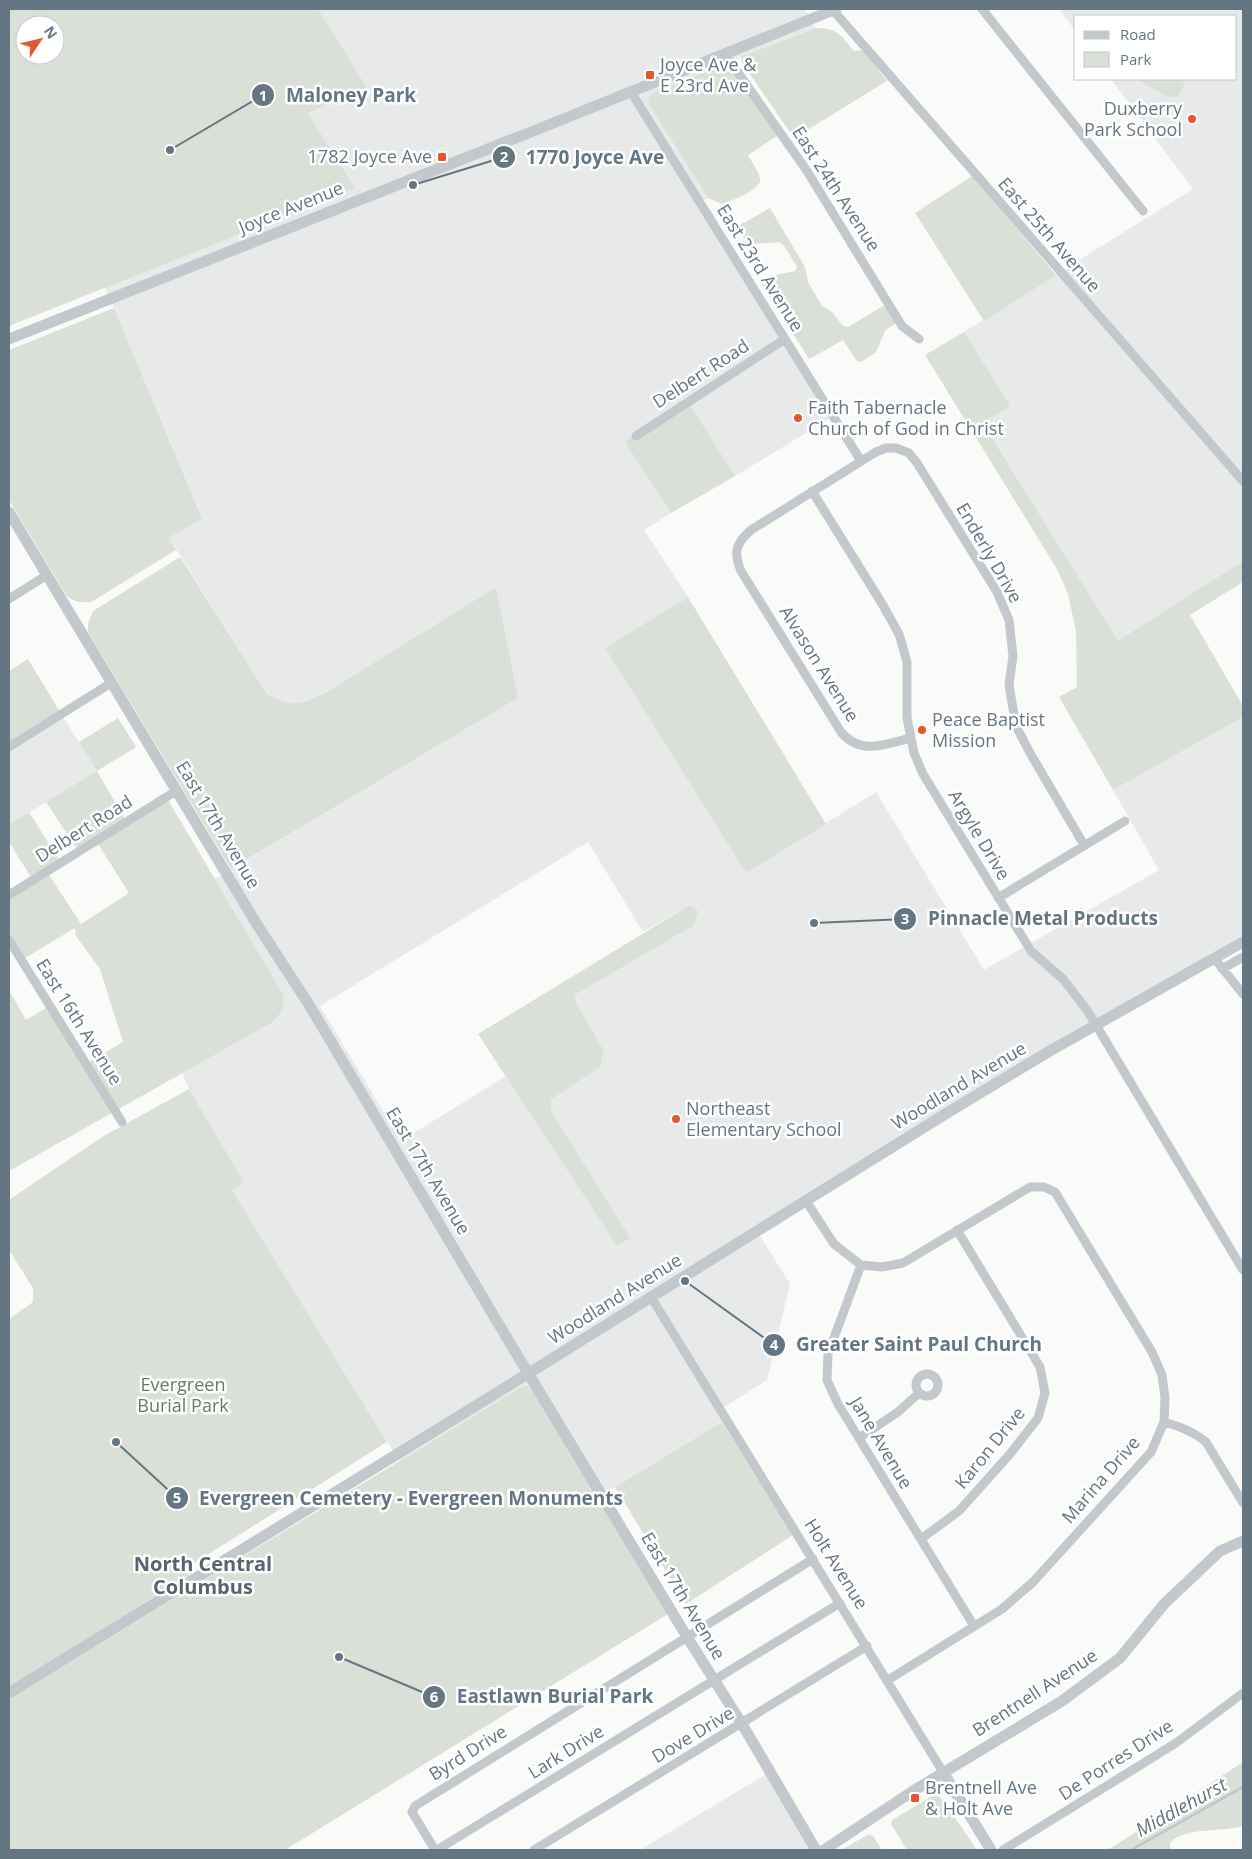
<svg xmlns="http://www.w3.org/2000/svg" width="1252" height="1859" font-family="'Open Sans',sans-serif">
<rect width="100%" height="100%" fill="#fafaf8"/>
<path fill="#e8e9e9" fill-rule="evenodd" d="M318 9H805L816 28 652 93 647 98 650 106 708 198 701 202 834 416 735 476 688 403 626 442 671 513 644 530 688 597 605 648 746 873 876 792 984 970 1159 870 1113 790 1243 717V941L757 1231 790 1284 767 1380 721 1409 727 1419 598 1497 521 1387 399 1461 232 1190 244 1182 189 1089 182 1073 271 1023 282 992 215 879 518 698 496 587 327 692 300 703H284L267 694 169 538 202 517 105 287 355 188 308 113 366 88ZM588 842 643 932 690 905 576 994 575 1001 604 1051 600 1067 551 1100V1111L617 1246 506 1076 401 1141 320 1006Z
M1059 9H1243V561L1118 642 983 422 964 332 1193 189 1111 79H1236V16H1076V32Z
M60 712 97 771 9 825V743Z
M773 1770 819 1850H640Z"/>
<path fill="#dadfd7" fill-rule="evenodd" d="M9 9H318L367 88 308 113 355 188 9 326ZM25 25H55V55H25Z
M816 28C839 29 840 34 854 51L863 50 887 81 794 138 742 63 741 57Z
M725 64 734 69 780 134 748 155C751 162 761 173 760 181 759 190 730 202 722 204L708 198 650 106 647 98 652 93Z
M1137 79H1181L1185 85 1178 96 1167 97Z
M972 176 1056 275 984 321 915 213Z
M770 208 805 267 808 282 822 306 832 312 843 326 848 327 885 305 896 323 885 331 876 352 861 362 857 361 843 340 809 359 762 284 776 275 795 271 797 267 784 246 780 242 750 244 745 241 738 226Z
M114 308 202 518 169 538 176 550 91 602C80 603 74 602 66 595L9 500V350Z
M964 332 1010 406 983 423 1118 641 1243 561V582L1190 615 1243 706V717L1113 790 1059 697 1077 687 1076 631 1068 594 1057 569 925 355Z
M688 402 735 476 671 513 625 442Z
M180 557 267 694C295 709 299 704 327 692L496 587 518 698 231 869 88 632V624L93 611Z
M688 597 826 824 746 873 605 648Z
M28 659 60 712 9 743V671Z
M118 718 136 747 97 771 125 819 77 849 46 802 97 771 79 742Z
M168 800 282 992C285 1007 282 1013 271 1023L9 1171V990L26 1020 46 1008 89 1062 123 1042 100 969 76 936 75 928 25 958 9 932V899L48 873 81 924 129 893 97 842Z
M29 812 59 860 31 877 9 842V825Z
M690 905 698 911 694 925 576 994 575 1001 604 1051 600 1067 551 1100V1111L630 1238 617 1246 478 1034Z
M189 1089 244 1182 232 1190 387 1442 188 1567 192 1573 9 1688V1319L33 1302V1288L9 1250V1200L102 1137Z
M528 1386 536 1394 668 1614 285 1850H9V1699L521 1387Z
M722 1422 793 1535 686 1604 615 1487Z
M1243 1762V1826C1219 1833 1191 1826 1170 1842V1850H1108Z
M937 1795 943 1800 977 1850H907L891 1824 892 1820 932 1796Z
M869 1834 873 1836 882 1850H841Z"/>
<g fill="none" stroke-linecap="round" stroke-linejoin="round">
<path stroke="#bbc7cb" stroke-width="2.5" d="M1131 1850 1243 1787"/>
<path stroke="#c3c8cc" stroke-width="9" d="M832 9 1243 481
M982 9 1143 211
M725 54 807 171 902 326 919 339
M631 92 861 461
M636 436 785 339
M812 491 881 602 899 634 907 662V718L914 753 923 774 1031 951 1063 979 1087 1010 1243 1270
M9 599 47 575
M911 738C885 744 861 756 841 732L741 571C733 552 736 543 751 530L876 452 886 448H896L909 453 917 463 997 592 1009 620 1013 656 1009 685 1016 726 1030 753 1084 845
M9 747 111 683
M9 895 176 791
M998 898 1125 821
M9 940 122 1122
M1214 958 1243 994
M1222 969 1243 957
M806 1201 834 1244 861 1265 882 1267 903 1263 1030 1187H1044L1055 1192 1152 1352 1162 1375 1165 1398 1164 1422 1151 1452 1033 1582 1002 1609 888 1680
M861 1265 828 1354 827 1380 838 1404 974 1626
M651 1297 943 1772
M916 1385a11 11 0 1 1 22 0a11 11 0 1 1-22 0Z
M1164 1422C1179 1426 1193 1431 1206 1442L1243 1503
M859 1438 898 1412 919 1393
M921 1539 959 1511 1010 1454 1038 1418 1045 1393 1040 1367 957 1230
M435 1850 412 1812 415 1806 813 1559
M437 1850 840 1603
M534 1850 867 1646
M1003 1850 1176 1743 1243 1693"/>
<path stroke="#c3c8cc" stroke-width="11" d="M9 339 546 126 836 9
M9 512 256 923 308 1003 498 1323 687 1637 742 1724 816 1850
M9 1693 529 1373 947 1113 1048 1052 1243 942
M943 1772 991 1850
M824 1850 913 1791 1062 1701 1120 1658 1164 1604 1220 1551 1243 1541"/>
</g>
<g fill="#e4572e" stroke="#fff" stroke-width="2">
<rect x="645" y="70" width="10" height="10" rx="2.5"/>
<circle cx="1192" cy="119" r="5"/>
<rect x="437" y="152" width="10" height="10" rx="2.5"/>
<circle cx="798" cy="418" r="5"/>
<circle cx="922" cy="730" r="5"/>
<circle cx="676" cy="1119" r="5"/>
<rect x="910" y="1793" width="10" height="10" rx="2.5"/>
</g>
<g text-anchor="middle" stroke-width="5" stroke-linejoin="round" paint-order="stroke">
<g font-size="18" fill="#657683" stroke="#fff" text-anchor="start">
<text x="660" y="71">Joyce Ave &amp;<tspan x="660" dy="21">E 23rd Ave</tspan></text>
<text x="1182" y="115" text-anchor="end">Duxberry<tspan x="1182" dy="21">Park School</tspan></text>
<text x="432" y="163" text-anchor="end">1782 Joyce Ave</text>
<text x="808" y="414">Faith Tabernacle<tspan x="808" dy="21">Church of God in Christ</tspan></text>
<text x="932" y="726">Peace Baptist<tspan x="932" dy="21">Mission</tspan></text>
<text x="686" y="1115">Northeast<tspan x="686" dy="21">Elementary School</tspan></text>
<text x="925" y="1794">Brentnell Ave<tspan x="925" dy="21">&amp; Holt Ave</tspan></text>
</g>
<g font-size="18" fill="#657683" stroke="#fff">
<text transform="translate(836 189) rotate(57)" y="6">East 24th Avenue</text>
<text transform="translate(291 208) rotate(-22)" y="6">Joyce Avenue</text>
<text transform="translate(1049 235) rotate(49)" y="6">East 25th Avenue</text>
<text transform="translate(760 268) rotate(58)" y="6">East 23rd Avenue</text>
<text transform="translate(701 374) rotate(-33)" y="6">Delbert Road</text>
<text transform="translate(989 553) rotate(60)" y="6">Enderly Drive</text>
<text transform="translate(819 664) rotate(58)" y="6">Alvason Avenue</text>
<text transform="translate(218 825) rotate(59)" y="6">East 17th Avenue</text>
<text transform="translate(84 829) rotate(-32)" y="6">Delbert Road</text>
<text transform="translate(979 835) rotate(59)" y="6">Argyle Drive</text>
<text transform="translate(79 1022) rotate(58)" y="6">East 16th Avenue</text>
<text transform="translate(959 1086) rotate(-31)" y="6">Woodland Avenue</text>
<text transform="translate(428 1171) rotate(59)" y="6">East 17th Avenue</text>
<text transform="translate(615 1299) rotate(-32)" y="6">Woodland Avenue</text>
<text transform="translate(881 1443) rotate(59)" y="6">Jane Avenue</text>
<text transform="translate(990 1448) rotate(-51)" y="6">Karon Drive</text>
<text transform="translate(1101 1480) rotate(-49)" y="6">Marina Drive</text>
<text transform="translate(836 1564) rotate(58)" y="6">Holt Avenue</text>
<text transform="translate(683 1596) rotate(59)" y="6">East 17th Avenue</text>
<text transform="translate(1035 1693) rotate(-33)" y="6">Brentnell Avenue</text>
<text transform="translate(693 1735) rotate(-31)" y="6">Dove Drive</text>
<text transform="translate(566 1752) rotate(-32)" y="6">Lark Drive</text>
<text transform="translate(468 1753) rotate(-32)" y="6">Byrd Drive</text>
<text transform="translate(1116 1760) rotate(-33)" y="6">De Porres Drive</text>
</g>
<g font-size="18" fill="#687a64" stroke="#fff">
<text x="183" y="1391">Evergreen<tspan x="183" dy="21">Burial Park</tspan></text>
</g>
<g font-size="19" font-style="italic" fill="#60757c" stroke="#fff">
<text transform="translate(1181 1807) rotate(-29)" y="7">Middlehurst</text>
</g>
<g font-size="20" font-weight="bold" fill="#57646e" stroke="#fff">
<text x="203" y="1571">North Central<tspan x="203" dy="23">Columbus</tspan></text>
</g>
</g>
<path fill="none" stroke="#657683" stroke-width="2" d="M170 150L263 95M413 185L504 157M814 923L905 919M685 1281L774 1345M116 1442L177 1498M339 1657L434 1697"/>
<g fill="#657683" stroke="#fff" stroke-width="2">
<circle cx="170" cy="150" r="5"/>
<circle cx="413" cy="185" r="5"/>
<circle cx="814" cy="923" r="5"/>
<circle cx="685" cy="1281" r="5"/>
<circle cx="116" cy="1442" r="5"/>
<circle cx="339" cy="1657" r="5"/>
<circle cx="263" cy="95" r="12"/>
<circle cx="504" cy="157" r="12"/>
<circle cx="905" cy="919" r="12"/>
<circle cx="774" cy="1345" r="12"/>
<circle cx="177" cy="1498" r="12"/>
<circle cx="434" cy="1697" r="12"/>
</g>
<g font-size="15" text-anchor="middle" font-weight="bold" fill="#fff">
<text x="263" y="101">1</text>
<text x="504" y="162">2</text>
<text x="905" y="924">3</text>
<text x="774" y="1350">4</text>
<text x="177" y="1503">5</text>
<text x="434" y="1702">6</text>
</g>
<g font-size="19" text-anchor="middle" font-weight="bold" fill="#657683" stroke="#fff" stroke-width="5" stroke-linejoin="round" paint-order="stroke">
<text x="351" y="102">Maloney Park</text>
<text x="595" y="164">1770 Joyce Ave</text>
<text x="1043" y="925">Pinnacle Metal Products</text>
<text x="919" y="1351">Greater Saint Paul Church</text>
<text x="411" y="1505">Evergreen Cemetery - Evergreen Monuments</text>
<text x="555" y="1703">Eastlawn Burial Park</text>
</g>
<rect width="1252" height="1859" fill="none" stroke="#657683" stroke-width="20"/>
<rect x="1074" y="15" width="162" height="65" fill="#ffffff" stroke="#c1c8cd"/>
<rect x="1084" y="31" width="25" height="8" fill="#c3c8cc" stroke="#c1c8cd"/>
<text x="1120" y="40" font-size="15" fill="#657683">Road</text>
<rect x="1084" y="52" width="25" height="15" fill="#dadfd7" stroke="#c1c8cd"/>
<text x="1120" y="65" font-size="15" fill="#657683">Park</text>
<g transform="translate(40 40) rotate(55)"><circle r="24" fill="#ffffff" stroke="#c1c8cd"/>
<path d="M0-4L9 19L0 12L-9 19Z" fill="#e4572e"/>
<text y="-8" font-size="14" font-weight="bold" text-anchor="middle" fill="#657683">N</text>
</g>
</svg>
